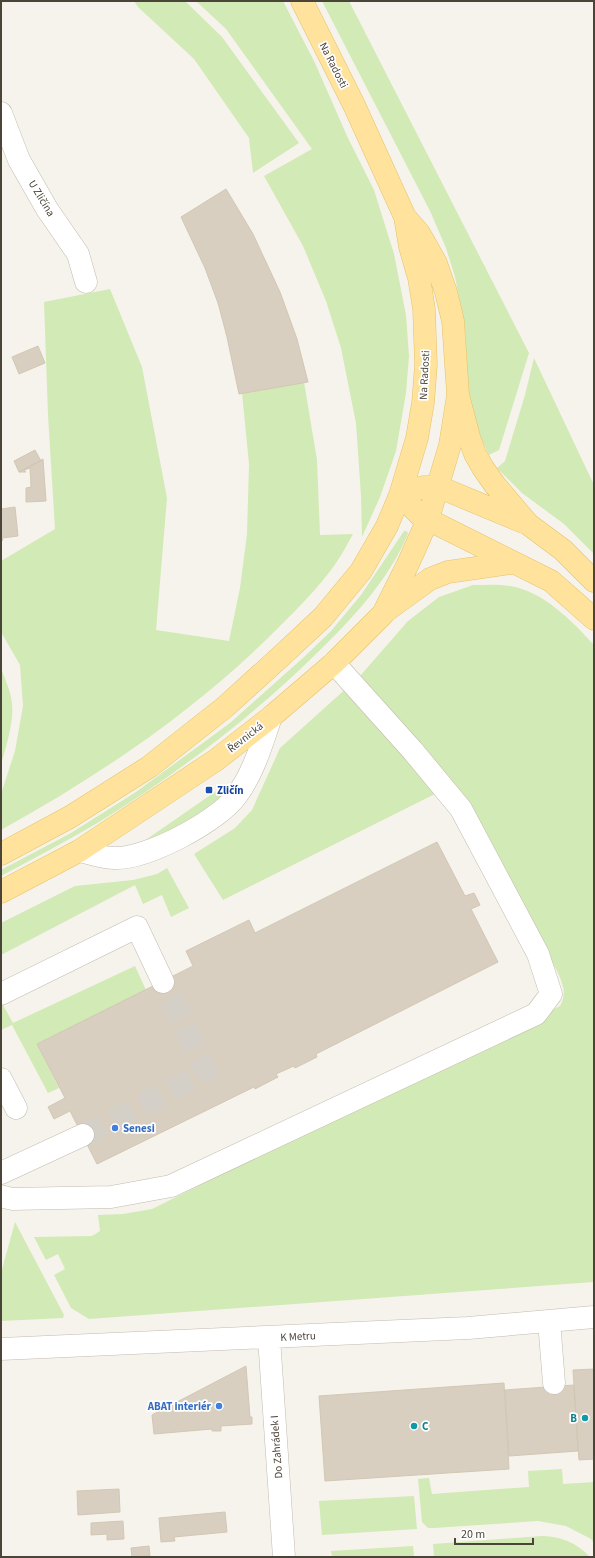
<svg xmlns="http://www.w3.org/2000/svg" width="595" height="1558" font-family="'Source Sans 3',sans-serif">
<rect width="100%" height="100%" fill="#f6f3ec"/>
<path fill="#d2eab5" d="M134 1H185L222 37 299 143 253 173 249 138 194 59 138 7Z
M196 1H283L315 63 347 136 374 190 394 254 406 315 409 356 406 393 396 451 380 497 362 537 361 496 356 423 341 348 326 301 303 246 264 176 312 149 226 29Z
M322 1H349L529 353 499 450 489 455 478 433 468 393 465 328 455 277 446 248 430 211Z
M110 289 142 367 167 498 156 630 229 641 240 588 247 534 249 464 242 393 304 382 317 460 320 535 353 534C347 545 341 556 334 566 318 588 299 607 279 627 198 709 102 774 1 830V794L15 751 23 706 20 665 1 632V561L55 529 48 415 44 302Z
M534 358 594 485V554L564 524 522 493 497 468 505 461 525 395Z
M404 531H407L408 534C388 581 353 618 317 653 252 717 177 774 99 822 67 841 34 858 1 876V870L71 833 136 792 230 723 304 657 331 631 361 595Z
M473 585C485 585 498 584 510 586 543 591 572 621 594 645V1282L89 1319 71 1308 54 1275 65 1269 58 1254 46 1260 34 1237 92 1236 100 1231 98 1215 123 1214 152 1209 560 1006C567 993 563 985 558 973L490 846 455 784 223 900 194 854 235 828 252 810 280 748 360 676 408 621 439 597Z
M1 668C5 680 11 691 12 704 14 720 6 749 1 764Z
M225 785 229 787V790L202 817 131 850Z
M167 868 189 908 171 917 162 895 143 904 135 885 1 955V923L75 886 133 880 157 874Z
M135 966 146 990 37 1044 59 1088 48 1093 12 1025 1 1030V1007L3 1005 13 1023Z
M15 1222 64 1315 63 1318 1 1321V1273Z
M562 1469 563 1484 594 1482V1543L591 1539 566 1526 538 1521 434 1528H428L422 1522 418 1479 429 1478 432 1494 529 1487 528 1471Z
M414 1496 417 1529 322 1535 319 1501Z
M541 1536C560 1536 576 1542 590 1557H434L433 1544Z
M413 1546 414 1557H332L331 1551Z"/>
<path fill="#d8cfc1" stroke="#d3c7b4" d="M226 189 253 234 280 292 297 339 308 382 239 394 227 337 218 303 205 268 181 217Z
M38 346 45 363 19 374 12 357Z
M35 450 41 461 19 472 14 461Z
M43 459 46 501 26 502V488L31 487 30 468 24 470 26 472H19Z
M15 507 18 536 2 538 3 540 1 541V509Z
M437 842 465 896 474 893 480 905 471 909 498 962 316 1054 317 1057 295 1068 294 1066 276 1074 278 1077 255 1089 254 1087 97 1164 70 1111 54 1119 48 1107 65 1098 37 1044 193 966 186 951 249 920 255 933Z
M246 1366 250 1417H252V1424L221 1426V1431H212V1429L154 1434 152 1415Z
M594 1369V1459L579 1460 573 1370Z
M504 1383 509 1469 325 1481 319 1396Z
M574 1385 578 1451 509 1456 505 1390Z
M119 1489 120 1512 78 1515 77 1491Z
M225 1512 227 1532 174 1537 175 1541 161 1542 159 1518Z
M123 1521 124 1539 107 1540V1534L91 1535V1523Z
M149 1546 150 1556 132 1557 131 1548Z"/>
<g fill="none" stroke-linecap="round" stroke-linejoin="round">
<path stroke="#d4d0c8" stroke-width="22" stroke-dasharray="22 11" stroke-linecap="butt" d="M83 1135 206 1072 163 982"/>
<g stroke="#c2bbae" stroke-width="23">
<path id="minor" d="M1 113 19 160 47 209 78 254 86 282
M79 851C90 853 103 858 115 858 147 859 219 821 237 795 254 772 262 743 271 717
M1 994 137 927 163 982
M1 1079 16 1108
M1 1173 83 1135
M1 1196 12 1199 111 1197 171 1186 536 1014 551 994 538 954 461 809 413 751 334 663
M549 1321 554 1383
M269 1338 284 1557
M1 1349 468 1328 594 1317"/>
</g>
<g stroke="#e6c16a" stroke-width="23">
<path id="major" d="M302 1 354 105 405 217 419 233 436 263 446 292 453 321 458 395 469 437 475 454 483 468 495 485 528 524 563 550 594 581
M400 495 421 516 551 581 594 619
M400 495 423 487H439L523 522
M387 610 430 579 448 572 511 563
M1 854 70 817 149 767 225 707 279 658 323 617 361 571 387 526 400 495 417 438 423 403 426 365 424 309 419 278 410 247 405 217
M1 892 79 851 216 760 271 717 334 663 383 614 408 564 428 519 450 445 458 395"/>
</g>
<use href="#minor" stroke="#fff" stroke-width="22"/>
<use href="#major" stroke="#ffe39c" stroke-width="22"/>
</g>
<rect fill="#1a4fb4" stroke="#fff" stroke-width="1.5" x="205" y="786" width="8" height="8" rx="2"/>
<g fill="#3f7fe0" stroke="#fff" stroke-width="1.5">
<circle cx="115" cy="1128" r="4"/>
<circle cx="219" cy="1406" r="4"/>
</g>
<g fill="#0f9aa8" stroke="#fff" stroke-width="1.5">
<circle cx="585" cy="1418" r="4"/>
<circle cx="414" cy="1426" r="4"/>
</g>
<g text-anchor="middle" stroke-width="3.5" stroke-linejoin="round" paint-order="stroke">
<g font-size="11" fill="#4b4439" stroke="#fff">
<text transform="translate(334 65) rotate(63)" y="4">Na Radosti</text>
<text transform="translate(42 198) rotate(59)" y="4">U Zličína</text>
<text transform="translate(424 375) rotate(-87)" y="4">Na Radosti</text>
<text transform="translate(245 737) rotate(-38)" y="4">Řevnická</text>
<text transform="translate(298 1336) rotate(-3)" y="4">K Metru</text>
<text transform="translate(276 1447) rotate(-94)" y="4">Do Zahrádek I</text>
</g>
<g font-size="11" font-weight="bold" fill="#164399" stroke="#fff" text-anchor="start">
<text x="217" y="794">Zličín</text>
</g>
<g font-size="11" font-weight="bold" fill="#366cbe" stroke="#fff" text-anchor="start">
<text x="123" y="1132">Senesi</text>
<text x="211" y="1410" text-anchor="end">ABAT interiér</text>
</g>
<g font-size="11" font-weight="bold" fill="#0d838f" stroke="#fff" text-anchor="end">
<text x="577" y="1422">B</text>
<text x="422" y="1430" text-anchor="start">C</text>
</g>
</g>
<rect width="595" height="1558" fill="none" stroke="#4b4439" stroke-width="4"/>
<path d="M455 1538v6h78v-6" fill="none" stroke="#4b4439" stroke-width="2"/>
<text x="461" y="1538" font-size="12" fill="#4b4439" stroke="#ffffff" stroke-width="3" paint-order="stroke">20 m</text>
</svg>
